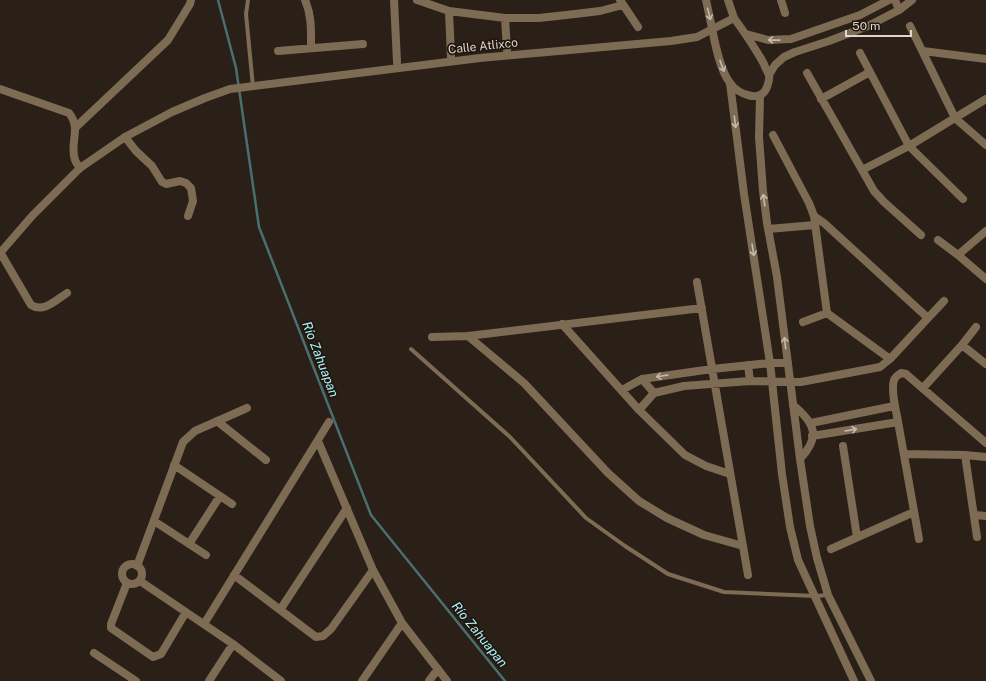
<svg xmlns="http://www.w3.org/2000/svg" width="986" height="681" font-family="'Public Sans',sans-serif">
<rect width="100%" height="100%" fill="#2b2017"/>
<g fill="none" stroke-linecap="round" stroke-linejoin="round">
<path stroke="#496f71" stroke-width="2.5" d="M218 0 236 68 259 227 371 515 505 681"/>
<path stroke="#7e6b54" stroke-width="4" d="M248 0 246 14 253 87
M411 349 510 437 586 518 625 546 668 574 724 592 816 596 828 595"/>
<path stroke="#7e6b54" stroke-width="8" d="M305 0C312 16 311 31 311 48
M394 0 397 62
M417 0 449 11 505 18H539L575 14 600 11 623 5
M620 0 638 27
M706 0 712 28
M728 0 734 18
M781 0 785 13
M895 0 899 10
M449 11 451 57
M505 18 507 50
M910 26 955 118 986 145
M278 51 363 44
M923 51 986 59
M860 53 909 146 963 199
M807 73 874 191 884 202 921 235
M730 83 744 194 770 363 782 474 790 527 798 560 854 681
M0 89 69 113C82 129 69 143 75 160 76 163 78 165 80 168
M760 96 759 137 763 191 767 223 777 277 800 459 810 526 817 558 828 595 871 681
M821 99 870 72
M76 127 168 40 190 4 191 0
M773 135 809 203 814 216 827 313 890 359
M125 137 136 151 152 166 162 182 166 184 180 181 186 183 191 188 193 201 188 216
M862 170 909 146 986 99
M814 216 824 223 928 318 944 301
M768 229 815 225
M938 240 958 255 986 279
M0 252 31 305C44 313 56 300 67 293
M958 255 986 231
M697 282 748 575
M803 322 827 313
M562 324 639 410 685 455 706 466 730 474
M468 336 524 383 608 473 639 501 667 518 704 535 743 546
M432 337 468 336 702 308
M962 345 986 364
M748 365 750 381
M642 379 654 393
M923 388 962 345 976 327
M622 390 642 379 712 369 770 363H788
M793 405C815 423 821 437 800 459
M639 410 654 393 684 386 750 381 801 382 880 367 890 359 928 318
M217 421 266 460
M811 423 894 406
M812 436 898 422
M318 441 373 570 402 623 447 681
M843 446 857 537
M904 454 965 455 986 457
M965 455 977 537
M174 465 232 504
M975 515 986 516
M154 521 206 555
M919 539 897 416C895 407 891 389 894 380 895 377 898 375 901 373L906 374 986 443
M189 544 220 496
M831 549 914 512
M122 574a10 10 0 1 1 20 0a10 10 0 1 1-20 0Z
M137 566 183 442 195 431 247 408
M234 575 316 637 323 636 331 629 373 570
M140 581 233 644 281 681
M127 583 111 624V628L153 657 161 654 186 612
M280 610 347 508
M204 624 329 422
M94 653 136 681
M209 681 233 644
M362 681 402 623
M429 681 438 669"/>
<path stroke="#7e6b54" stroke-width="8" d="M746 34 768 40 791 39 860 15 889 0
M769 75 775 65 784 57 795 52 829 41 868 26 899 10 912 0
M0 253 32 216 80 168 125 137 172 112 205 98 230 89 480 58 671 41 697 37 734 18C745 33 755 48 764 64 765 68 768 72 769 75 770 79 768 84 767 87 761 104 738 94 730 83 720 70 715 44 712 28"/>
</g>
<defs><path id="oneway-shaft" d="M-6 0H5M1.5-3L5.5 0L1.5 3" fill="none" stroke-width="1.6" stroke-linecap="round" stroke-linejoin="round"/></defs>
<g stroke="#c5bab0">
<use href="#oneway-shaft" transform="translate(709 14) rotate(76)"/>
<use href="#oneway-shaft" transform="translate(774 40) rotate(-179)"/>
<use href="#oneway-shaft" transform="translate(722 66) rotate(70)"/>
<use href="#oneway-shaft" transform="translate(735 122) rotate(83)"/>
<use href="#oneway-shaft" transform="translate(764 200) rotate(-98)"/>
<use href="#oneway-shaft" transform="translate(753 250) rotate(81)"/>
<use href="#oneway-shaft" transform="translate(785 343) rotate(-97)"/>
<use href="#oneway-shaft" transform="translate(662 376) rotate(171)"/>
<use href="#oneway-shaft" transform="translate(851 430) rotate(-10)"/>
</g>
<g text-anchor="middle" stroke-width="3.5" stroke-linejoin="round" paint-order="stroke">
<g font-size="12" fill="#ddd5cf" stroke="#21170e">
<text transform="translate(483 46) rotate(-6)" y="4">Calle Atlixco</text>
</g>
<g font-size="13" font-style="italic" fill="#a9f3fc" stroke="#21170e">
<text transform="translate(321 359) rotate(69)" y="5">Río Zahuapan</text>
<text transform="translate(480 634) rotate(51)" y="5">Río Zahuapan</text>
</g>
</g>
<path d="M846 30v6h65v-6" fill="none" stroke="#ddd5cf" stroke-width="2"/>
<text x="852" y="30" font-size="12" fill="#ddd5cf" stroke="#21170e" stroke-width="3" paint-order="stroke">50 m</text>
</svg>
